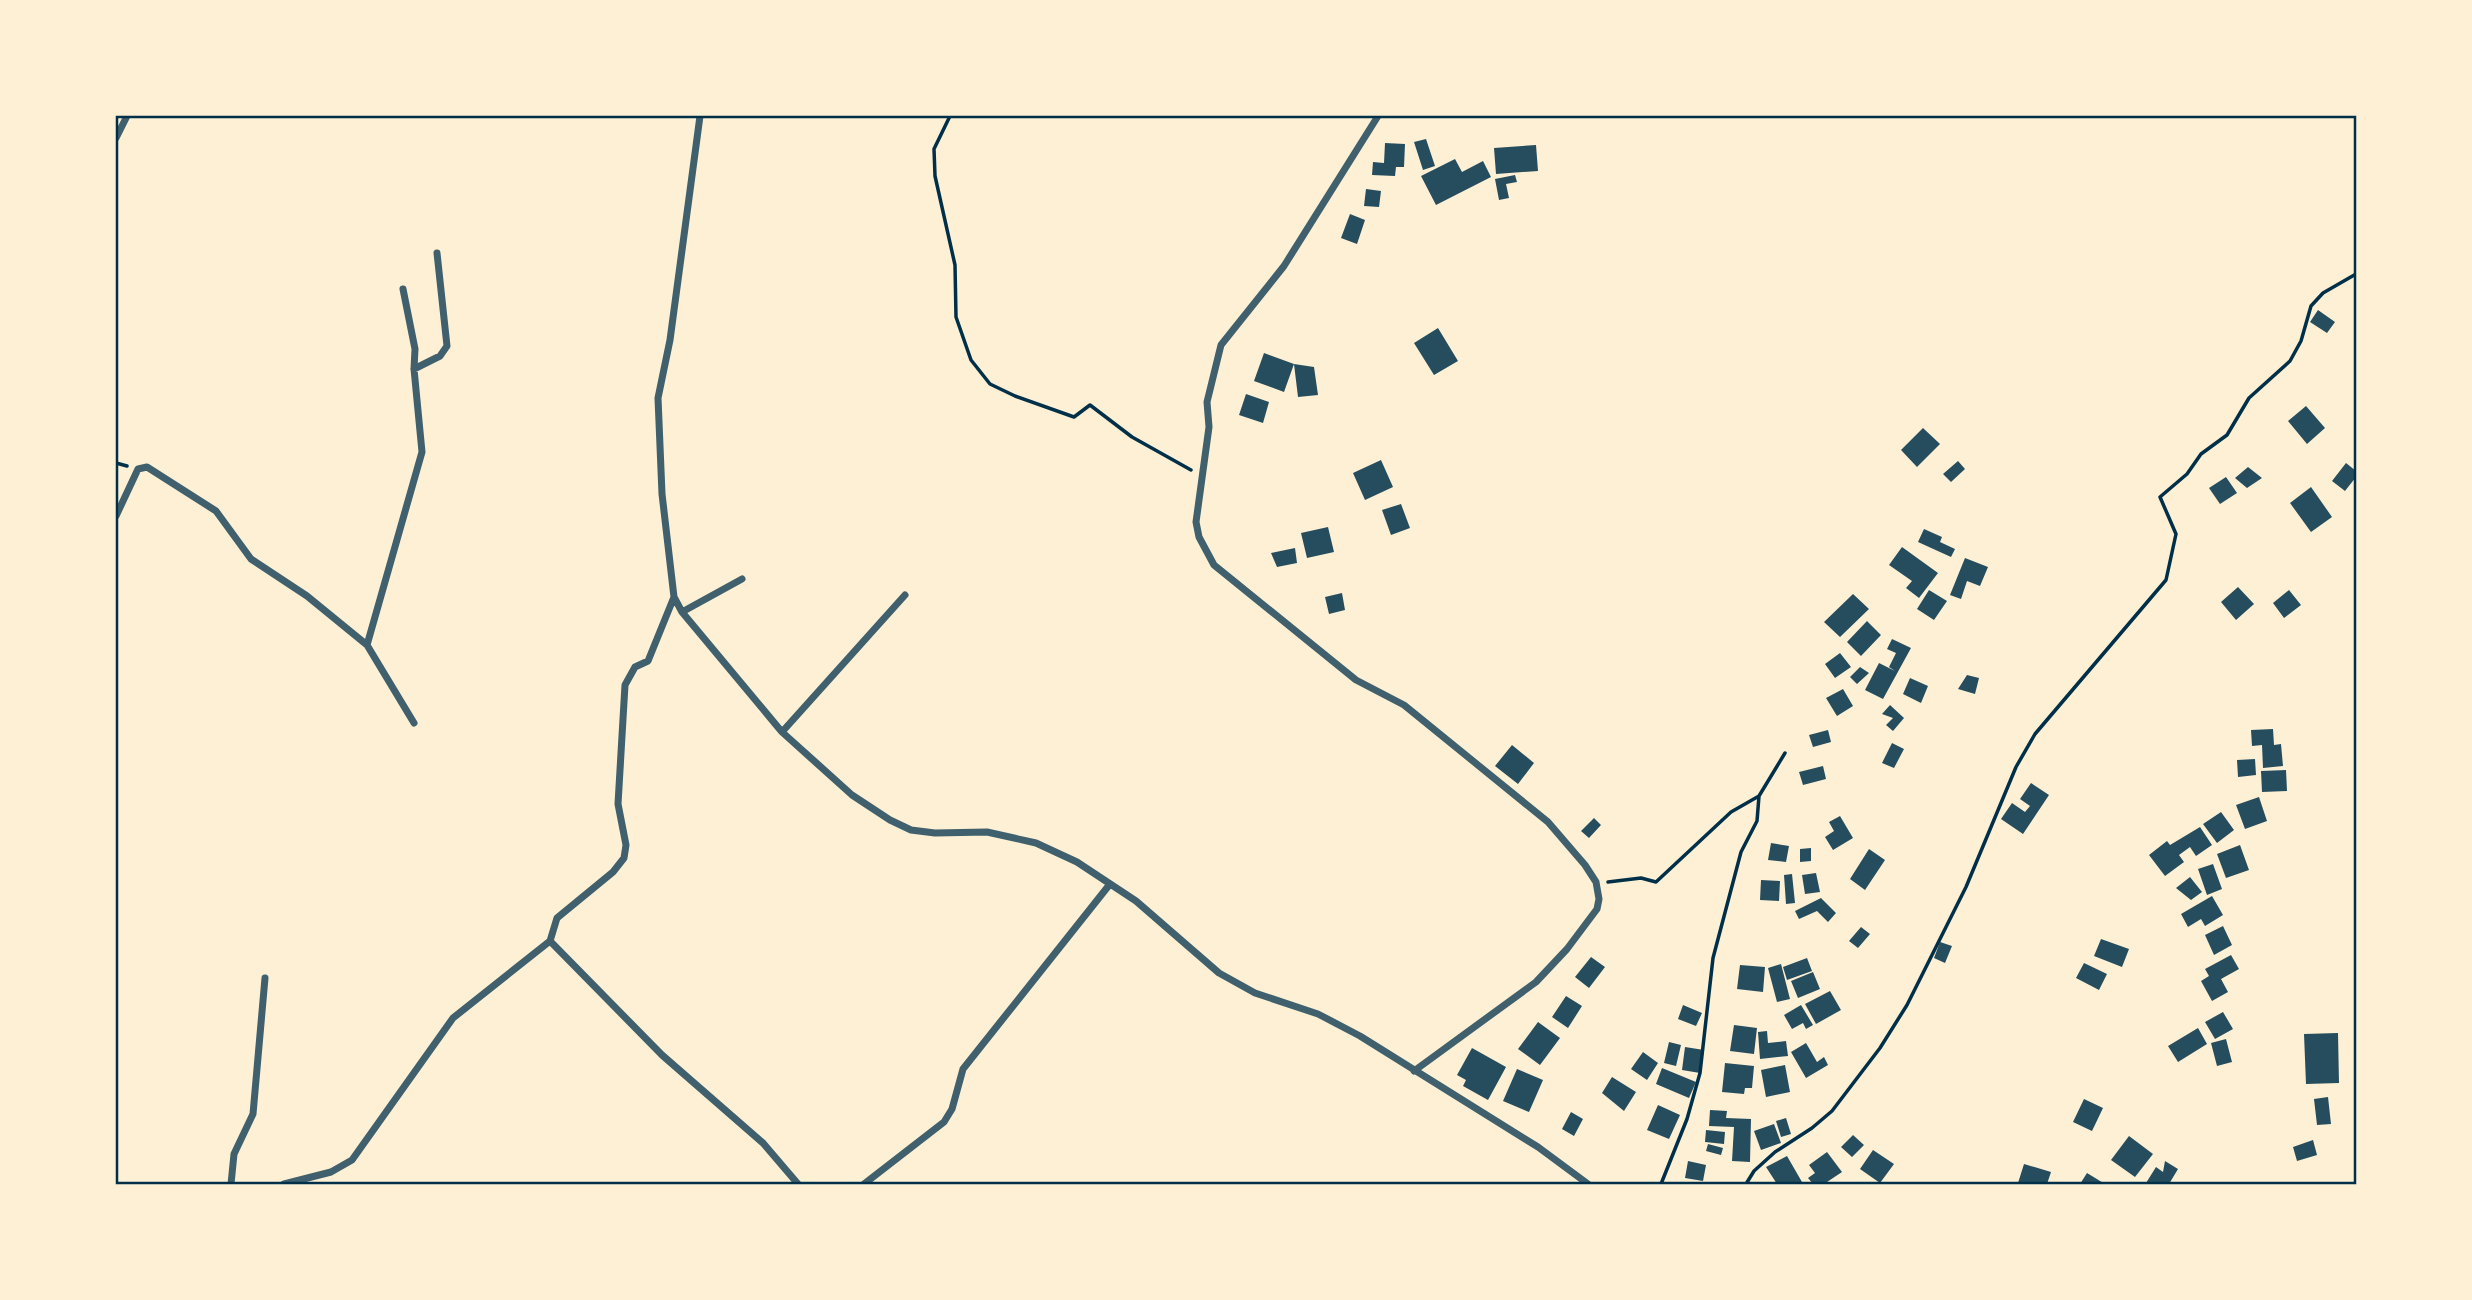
<svg xmlns="http://www.w3.org/2000/svg" width="2472" height="1300" font-family="Quicksand,sans-serif">
<rect width="100%" height="100%" fill="#fdf0d5"/>
<path fill="#264d5e" d="M1426 139 1435 166 1423 170 1414 142Z
M1385 143 1405 144 1404 167H1396L1395 176 1372 175 1373 162 1384 163Z
M1536 145 1538 171 1496 174 1494 148Z
M1455 159 1462 172 1483 161 1491 177 1436 205 1421 176Z
M1515 175 1517 182 1506 184 1509 198 1499 200 1495 179Z
M1366 189 1381 191 1379 207 1364 206Z
M1350 214 1365 220 1357 244 1341 238Z
M2318 310 2335 322 2327 333 2310 322Z
M1438 328 1458 361 1434 375 1414 343Z
M1264 353 1294 364 1284 392 1254 381Z
M1294 364 1314 367 1318 395 1298 397Z
M1246 394 1269 402 1263 423 1239 415Z
M2306 406 2325 428 2307 444 2288 421Z
M1923 428 1940 444 1917 467 1901 450Z
M1381 460 1393 487 1365 500 1353 473Z
M1958 461 1965 469 1951 482 1943 474Z
M2346 463 2356 471V477L2345 491 2332 481Z
M2248 467 2262 478 2247 488 2235 478Z
M2226 477 2237 493 2220 504 2209 488Z
M2311 487 2332 517 2311 532 2290 503Z
M1401 504 1410 528 1391 535 1382 510Z
M1328 527 1334 552 1307 558 1301 533Z
M1924 529 1942 537 1940 542 1955 549 1951 557 1918 542Z
M1902 547 1938 573 1919 598 1906 588 1912 581 1889 565Z
M1295 548 1297 563 1277 567 1271 553Z
M1965 558 1988 567 1980 586 1967 581 1961 599 1950 595Z
M2238 587 2254 604 2236 620 2221 602Z
M1929 590 1947 601 1934 620 1917 609Z
M2289 590 2301 605 2284 618 2273 603Z
M1342 593 1345 610 1329 614 1325 597Z
M1853 594 1869 609 1840 637 1824 622Z
M1867 621 1881 635 1861 656 1847 642Z
M1892 639 1911 648 1883 699 1865 690 1879 663 1895 671 1889 667 1896 653 1887 649Z
M1840 653 1851 667 1835 678 1825 664Z
M1860 667 1869 673 1857 684 1850 677Z
M1967 675 1979 678 1975 694 1958 689Z
M1910 678 1928 686 1921 703 1903 694Z
M1843 689 1853 706 1837 716 1826 698Z
M1890 705 1904 718 1893 731 1886 725 1893 718 1882 714Z
M2273 729 2274 745 2281 744 2283 766 2263 768 2262 745 2252 746 2251 730Z
M1828 730 1831 742 1813 747 1809 735Z
M1892 743 1904 749 1894 768 1882 763Z
M1512 745 1534 763 1518 784 1495 766Z
M2255 759 2256 775 2238 777 2237 760Z
M1823 766 1826 779 1803 785 1799 772Z
M2286 770 2287 791 2262 792 2261 771Z
M2031 783 2049 795 2023 834 2001 819 2012 803 2025 812 2030 806 2020 799Z
M2259 797 2267 821 2245 829 2236 805Z
M2221 812 2234 830 2217 843 2203 824Z
M1840 816 1853 838 1833 850 1825 837 1834 831 1829 822Z
M1594 818 1601 825 1589 838 1581 831Z
M2200 827 2212 845 2196 856 2190 847 2179 855 2184 862 2165 876 2149 855 2167 841 2170 845Z
M1771 843 1789 846 1786 862 1768 860Z
M2240 845 2249 870 2226 878 2217 854Z
M1811 848V861L1800 862V849Z
M1869 849 1885 860 1865 890 1850 879Z
M2213 864 2222 889 2207 895 2198 869Z
M1816 873 1820 892 1805 894 1802 875Z
M1792 874 1795 903 1786 904 1784 875Z
M2190 877 2202 892 2191 900 2176 888Z
M1761 880 1780 881 1779 901 1760 900Z
M2212 896 2223 915 2205 926 2201 919 2188 927 2181 914Z
M1821 898 1836 913 1828 922 1817 911 1799 919 1795 911Z
M2223 926 2232 945 2214 955 2205 935Z
M1861 927 1870 934 1858 948 1849 941Z
M2101 939 2129 949 2122 967 2094 956Z
M1940 942 1952 946 1945 963 1934 958Z
M2231 955 2239 969 2221 979 2228 992 2212 1001 2201 981 2209 976 2205 969Z
M1591 957 1605 967 1589 988 1575 977Z
M1807 958 1812 971 1787 980 1783 967Z
M2084 963 2107 974 2099 990 2076 978Z
M1781 964 1790 999 1777 1002 1768 968Z
M1740 965 1765 967 1763 992 1737 989Z
M1813 972 1820 989 1798 998 1791 981Z
M1830 991 1841 1010 1816 1024 1805 1004Z
M1566 996 1582 1006 1568 1028 1552 1017Z
M1683 1005 1702 1013 1696 1026 1678 1019Z
M1801 1005 1813 1025 1806 1029 1803 1023 1792 1029 1784 1015Z
M2223 1012 2233 1029 2215 1039 2205 1022Z
M1538 1022 1560 1038 1540 1065 1518 1049Z
M1734 1025 1757 1028 1754 1054 1730 1051Z
M2198 1028 2207 1044 2178 1062 2168 1046Z
M1767 1031 1768 1043 1786 1041 1788 1056 1760 1059 1758 1032Z
M2338 1033 2339 1083 2306 1084 2304 1034Z
M2226 1039 2232 1062 2217 1066 2211 1043Z
M1669 1042 1681 1045 1676 1066 1664 1063Z
M1806 1043 1817 1062 1824 1057 1828 1065 1806 1078 1791 1052Z
M1685 1047 1704 1050 1700 1073 1682 1070Z
M1472 1048 1506 1067 1488 1100 1463 1086 1466 1080 1457 1075Z
M1643 1052 1658 1063 1647 1080 1631 1069Z
M1725 1063 1754 1066 1752 1088H1745L1744 1094 1722 1092Z
M1785 1065 1790 1092 1766 1097 1761 1070Z
M1662 1068 1696 1082 1689 1098 1656 1084Z
M1517 1069 1543 1080 1529 1112 1503 1101Z
M1612 1077 1636 1092 1624 1111 1602 1093Z
M2328 1097 2331 1124 2317 1125 2314 1099Z
M2084 1099 2103 1108 2092 1131 2073 1122Z
M1658 1105 1680 1115 1669 1139 1647 1130Z
M1710 1110 1727 1111 1726 1118 1751 1119 1750 1162 1732 1161 1734 1127 1709 1126Z
M1571 1112 1583 1119 1574 1136 1562 1129Z
M1786 1118 1791 1134 1781 1137 1776 1121Z
M1774 1124 1781 1143 1761 1150 1754 1131Z
M1706 1130 1725 1132 1724 1144 1705 1142Z
M1853 1135 1864 1145 1852 1157 1841 1147Z
M2129 1136 2153 1154 2135 1177 2111 1160Z
M2313 1140 2317 1155 2297 1161 2293 1147Z
M1708 1144 1723 1148 1721 1155 1706 1151Z
M1873 1150 1894 1164 1880 1183 1860 1169Z
M1827 1152 1842 1172 1824 1184H1813L1808 1178 1815 1173 1809 1165Z
M1787 1156 1802 1182 1798 1184H1777L1766 1167Z
M1688 1161 1706 1165 1703 1181 1685 1178Z
M2165 1161 2178 1169 2169 1184 2146 1183 2156 1167 2163 1172Z
M2024 1164 2051 1172 2047 1184 2018 1183Z
M2087 1173 2105 1184H2080Z"/>
<g fill="none" stroke-linecap="round" stroke-linejoin="round">
<path stroke="#003049" stroke-width="3.5" d="M950 116 934 149 935 176 955 265 956 317 971 360 990 384 1015 396 1074 417 1090 405 1132 437 1191 470
M116 463 127 466
M1608 882 1641 878 1656 882 1731 812 1759 796
M1661 1184 1687 1119 1700 1073 1713 958 1741 852 1757 821 1759 796 1785 753
M1746 1184 1754 1171 1775 1152 1812 1128 1832 1111 1880 1048 1907 1005 1966 887 2016 767 2035 734 2166 580 2176 534 2160 497 2187 474 2201 454 2227 435 2249 398 2290 361 2301 341 2311 306 2323 293 2356 274"/>
<path stroke="#3f606c" stroke-width="7" d="M700 116 670 340 658 398 662 494 674 597 682 612 782 732 852 795 890 820 911 830 935 833 987 832 1036 843 1077 862 1136 901 1219 973 1255 993 1318 1014 1360 1036 1538 1147 1588 1184
M1378 116 1284 266 1221 345 1207 402 1209 427 1196 522 1199 537 1214 565 1356 680 1404 705 1548 822 1585 865 1596 882 1599 899 1597 909 1567 949 1536 982 1414 1071
M116 138 127 116
M414 369 440 356 447 346 437 253
M116 516 138 469 147 467 216 511 251 559 307 596 367 645 414 723
M682 612 742 579
M367 645 422 452 414 369 415 349 403 289
M782 732 905 595
M550 941 662 1055 763 1143 798 1184
M231 1184 234 1154 253 1114 265 978
M284 1184 331 1172 352 1160 453 1018 550 941 557 918 613 872 624 858 626 845 618 804 625 685 635 667 648 661 674 597
M864 1184 944 1122 952 1109 963 1069 1110 884"/>
</g>
<rect width="2472" height="1300" fill="none" stroke="#fdf0d5" stroke-width="234"/>
<rect x="117" y="117" width="2238" height="1066" fill="none" stroke="#003049" stroke-width="2.5"/>
</svg>
